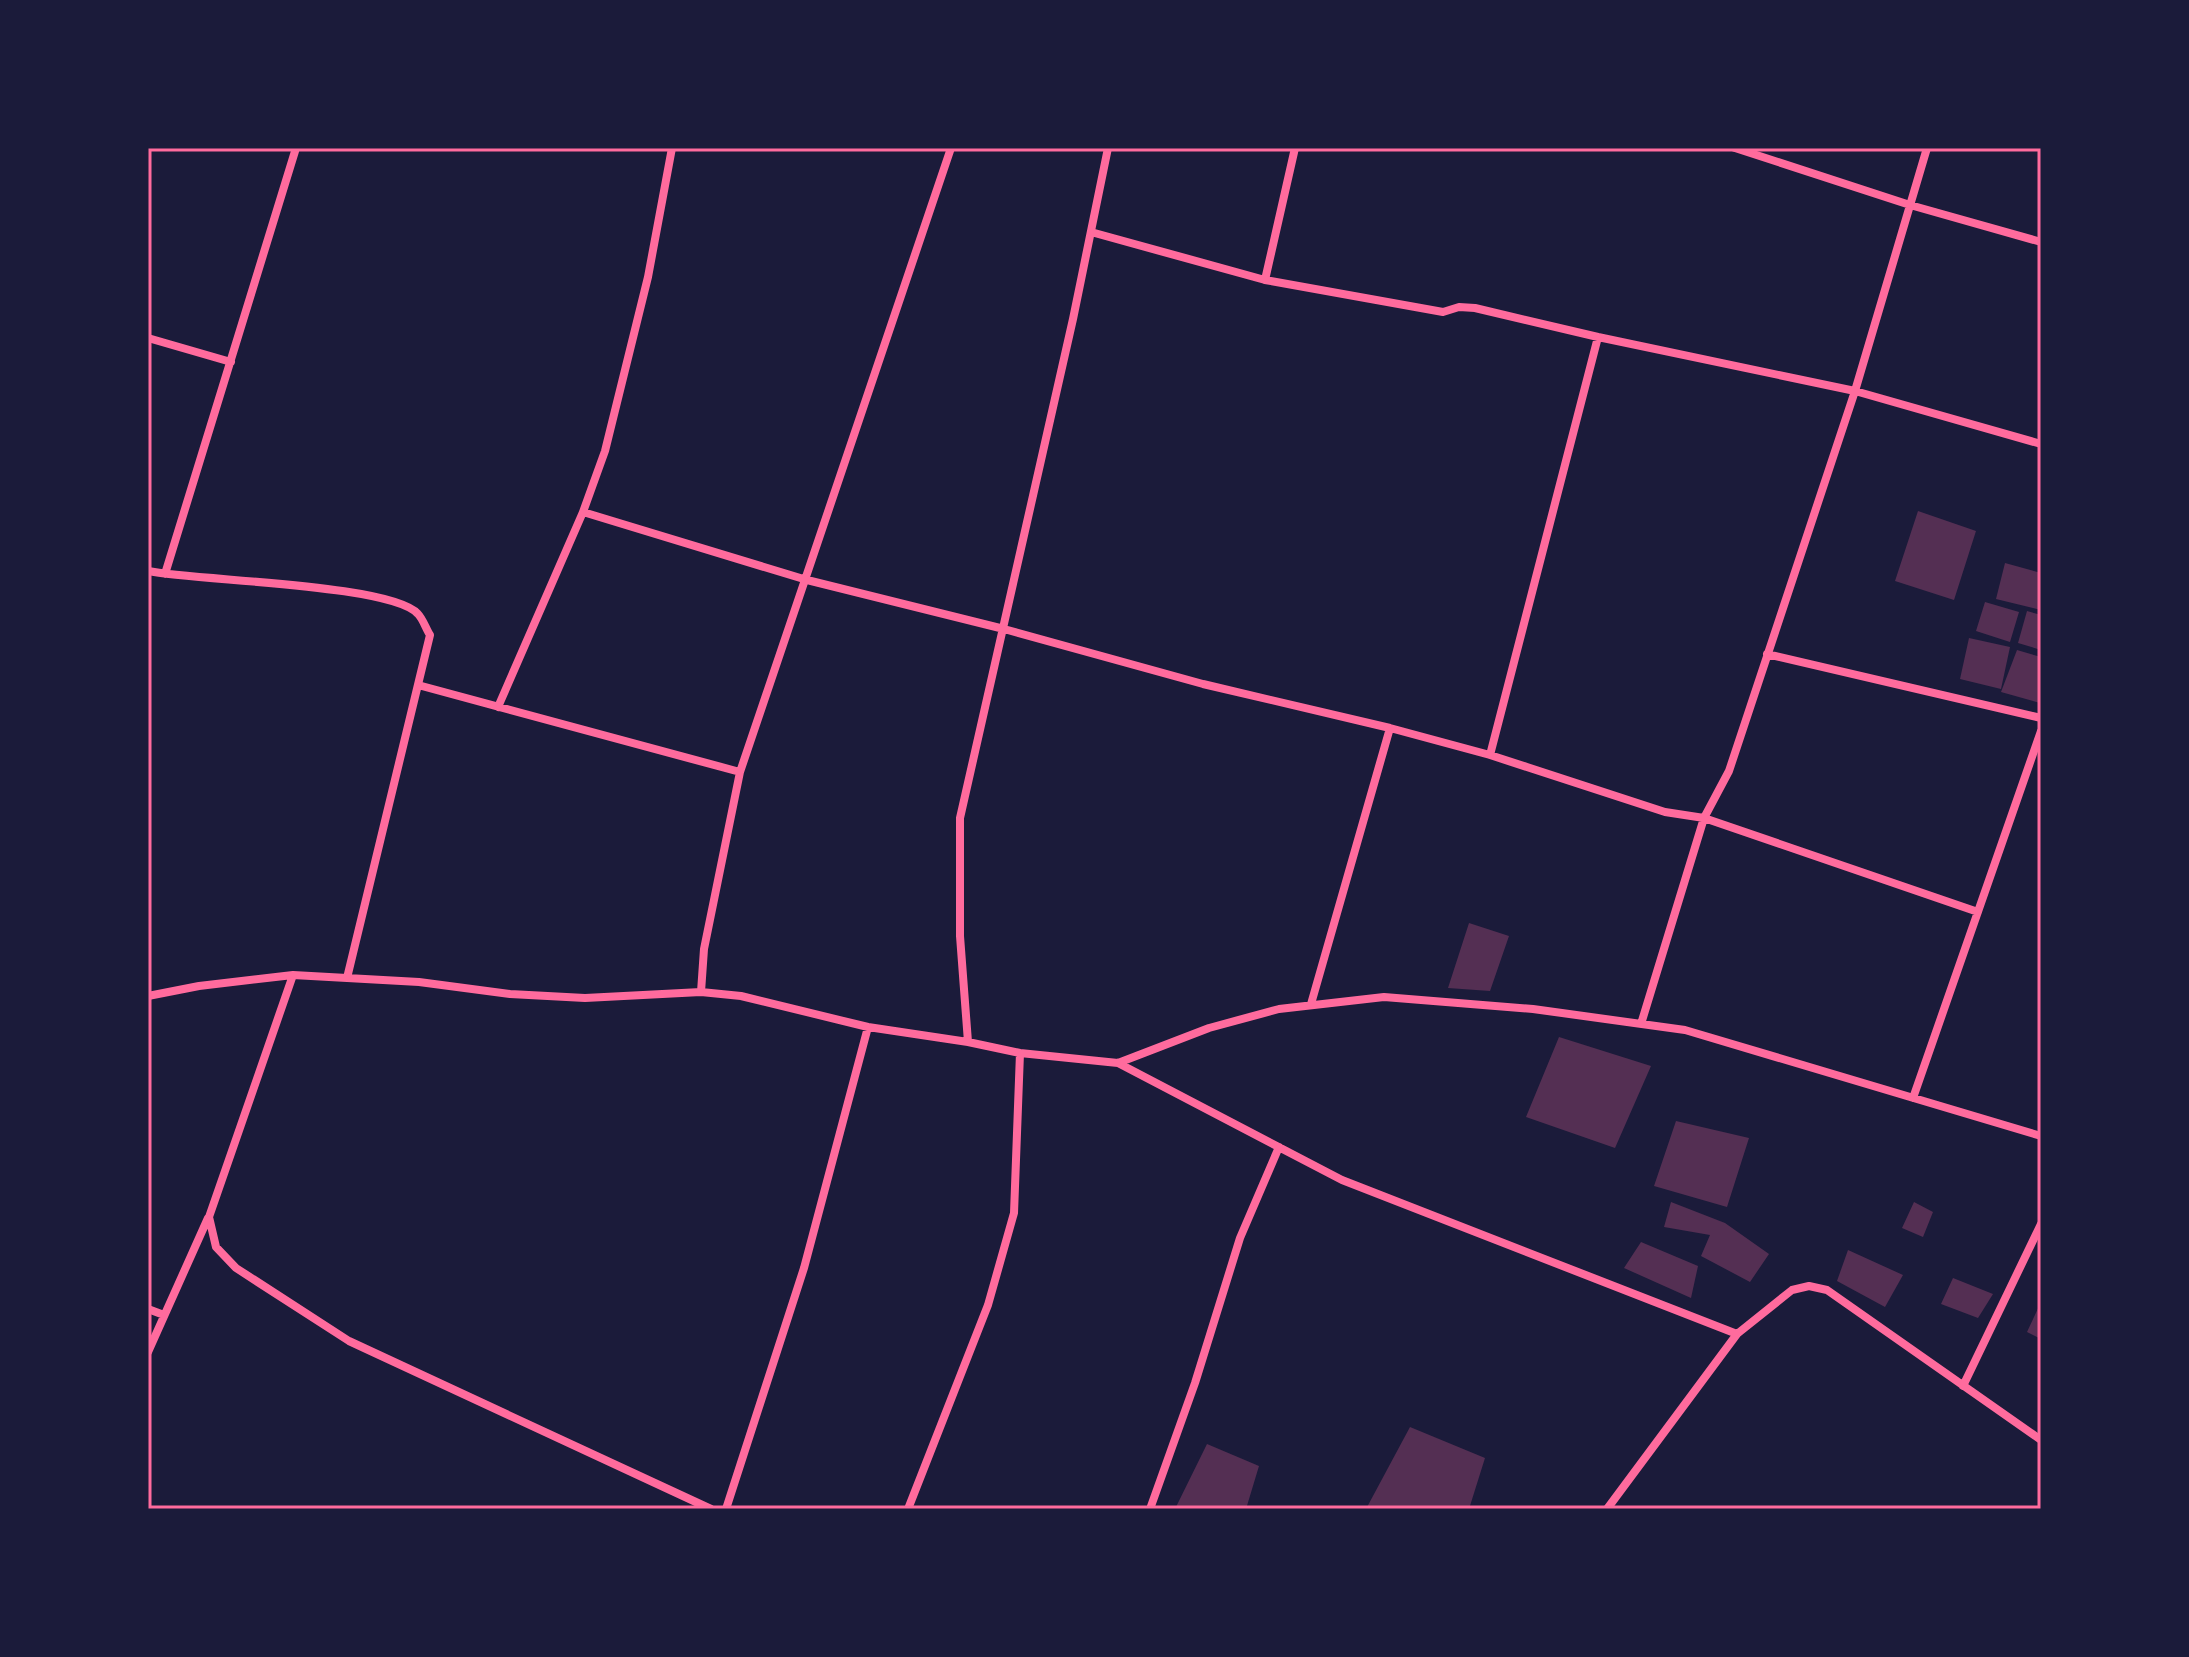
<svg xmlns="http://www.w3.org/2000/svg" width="2189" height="1657" font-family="'Archivo Narrow',sans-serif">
<rect width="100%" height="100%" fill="#1b1b3a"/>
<path fill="#542f53" d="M1918 511 1976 531 1954 600 1895 581Z
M2005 563 2041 573V610L1996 599Z
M1985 602 2019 612 2010 642 1976 631Z
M2027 611 2041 615V650L2018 643Z
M1969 638 2010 647 2001 689 1960 679Z
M2017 650 2041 657 2040 703 2001 692Z
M1469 923 1509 936 1490 991 1448 988Z
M1559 1037 1651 1066 1615 1148 1526 1117Z
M1676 1121 1749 1138 1727 1207 1654 1186Z
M1671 1202 1725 1223 1769 1254 1750 1282 1701 1256 1710 1235 1664 1227Z
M1914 1202 1933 1212 1923 1237 1902 1228Z
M1641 1242 1698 1266 1691 1298 1624 1268Z
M1848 1250 1903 1275 1885 1307 1837 1281Z
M1953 1278 1993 1294 1978 1318 1941 1304Z
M2041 1302V1339L2027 1332Z
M1410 1427 1485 1458 1469 1509H1366Z
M1207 1444 1259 1466 1246 1509H1175Z"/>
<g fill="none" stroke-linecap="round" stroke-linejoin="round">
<path stroke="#ff6b9d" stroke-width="8" d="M1735 148 1910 205 2041 242
M1091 232 1265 280 1443 312 1459 307 1475 308 1598 337 1855 391 2041 444
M1265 280 1295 148
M148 338 231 362
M583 512 807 580 1004 629 1203 684 1390 728 1490 755 1665 812 1704 818 1978 912
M148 571C198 581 391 584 418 614 423 619 426 629 430 635L347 978
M165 574 296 148
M1767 654 2041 718
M418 685 740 772
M498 707 583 512 605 451 648 277 672 148
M1490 755 1598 337
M293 975 209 1217 216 1247 236 1268 349 1341 711 1509
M701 992 704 949 740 772 951 148
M148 996 199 986 293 975 419 982 510 994 585 998 701 992 741 996 868 1027 968 1042 1020 1053 1118 1063 1209 1028 1279 1009 1384 997 1533 1009 1685 1030 2041 1136
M1311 1004 1390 728
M1641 1024 1704 818 1729 771 1855 391 1927 148
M968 1042 960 936V818L1073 319 1108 148
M1118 1063 1342 1180 1737 1334
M1913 1098 2041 731
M148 1309 164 1315
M148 1352 208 1218
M1963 1386 2041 1224
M726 1509 804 1268 868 1027
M908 1509 988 1305 1014 1213 1020 1053
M1150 1509 1195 1383 1240 1238 1279 1147
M1607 1509 1737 1334 1792 1290 1809 1286 1827 1290 2041 1440"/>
</g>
<rect width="2189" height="1657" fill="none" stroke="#1b1b3a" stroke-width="300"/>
<rect x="150" y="150" width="1889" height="1357" fill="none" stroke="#ff6b9d" stroke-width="3"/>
</svg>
